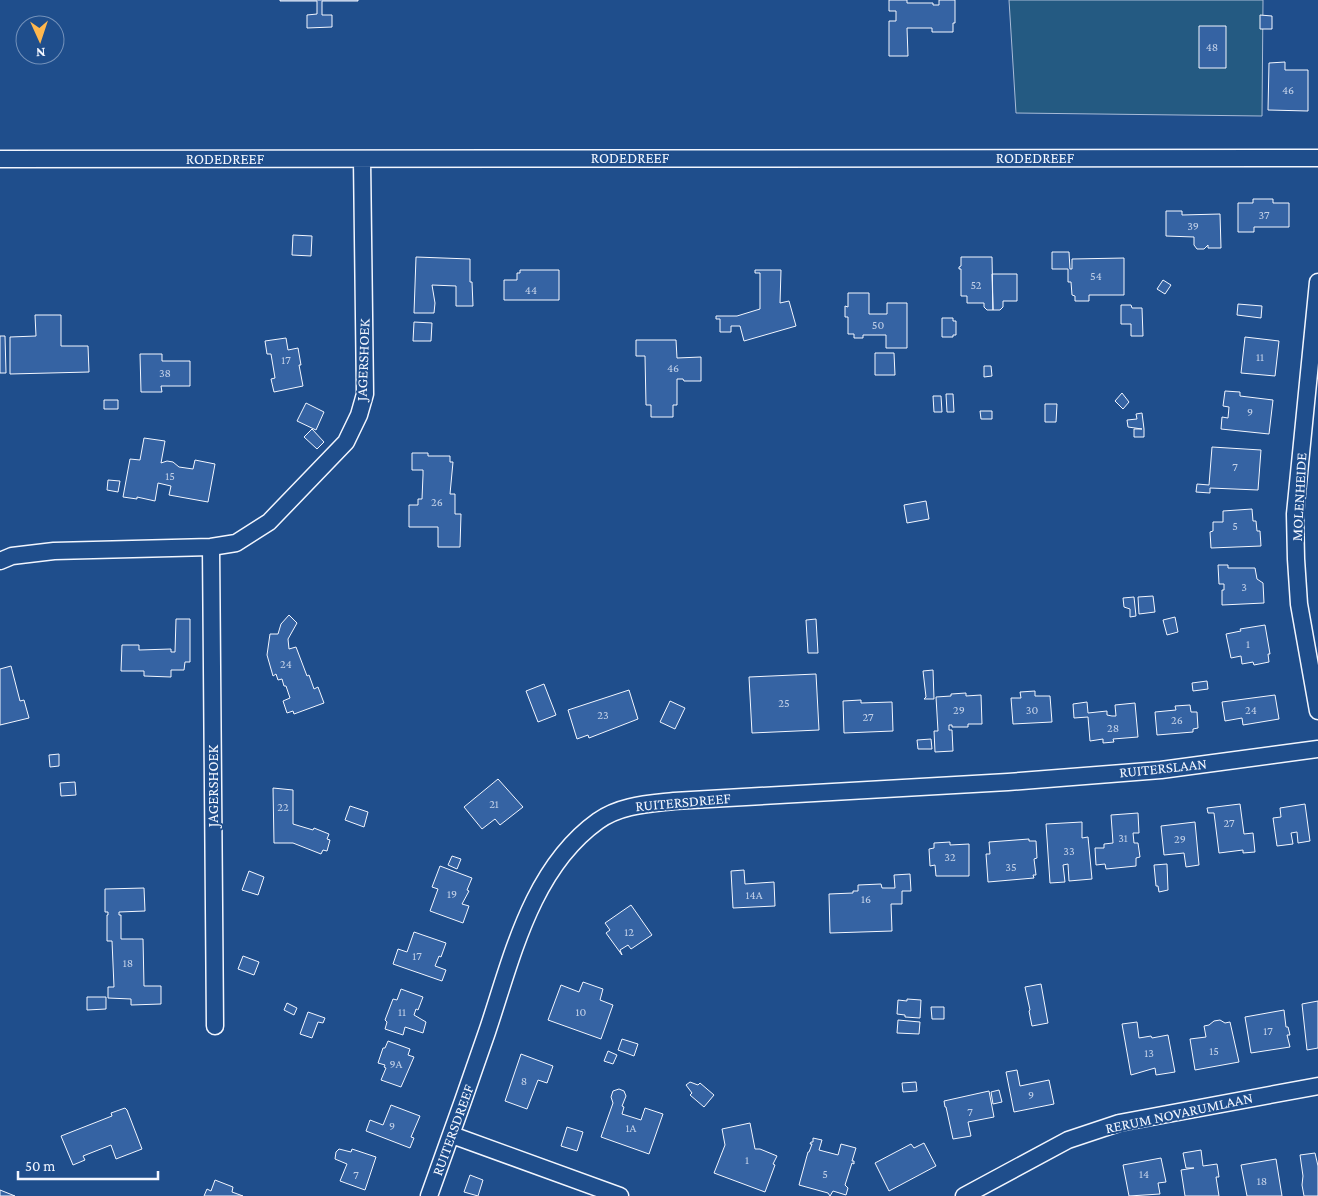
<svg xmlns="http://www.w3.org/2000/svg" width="1318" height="1196" font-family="'Crimson Pro',serif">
<rect width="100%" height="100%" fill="#1f4e8c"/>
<path fill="#245a82" stroke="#a8bbd7" d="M1009 0H1263L1262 116 1016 113Z"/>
<path fill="#3563a3" stroke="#f2f6ff" d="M280 0H358V1H322V15H332V27L307 28V15L317 14V1H280Z
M889 0H907V3H933V5H939V0H955V23H953V32H932V28H907L908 56H889V21H896V11H889Z
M1260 15 1272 16V29H1260Z
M1199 26H1226V68H1199Z
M1285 62V70H1308V111L1268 110 1269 63Z
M1253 199H1273V203H1289V227H1254V232H1238V203H1253Z
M1166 211H1182V215L1220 214 1221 248H1208V245L1204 249H1197L1194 245V237L1166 236Z
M293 235 312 236 311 256 292 255Z
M1052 252H1069L1070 269H1072V259L1124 258V295H1089V301H1075V296L1072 295 1071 282H1068V269H1052Z
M416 257 470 259V282H472L473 306H456V286L432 285 435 303 434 313H414Z
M961 257H992L993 310H987L984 307V303H967V296H961V269H959V267L961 266Z
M520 270H559V300H504V280H517V273H520Z
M755 270H781L780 303 789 301 796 326 744 341 740 326H731V332H720V319H716V316H737L760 309V273H755Z
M992 274H1017V301H1003V307L1000 310H993Z
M1163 280 1171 285 1165 294 1157 289Z
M848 293H869V314H887V303H907V348H886V335H863V338H854V334H848V317H845V306L848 307Z
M1238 304 1262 306 1261 318 1237 315Z
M1121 305H1131L1132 308H1142L1143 336H1131V324H1121Z
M35 315H61V346H88L89 372 10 374V337L36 336Z
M942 318H953V321H956V335H953V337H942Z
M414 322 432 323 431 341H413Z
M0 336H5L6 373H0Z
M1245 337 1279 341 1275 376 1241 373Z
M286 338 288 350 298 348 301 365H299L303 386 274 392 271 379 275 378 271 354H267L265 341Z
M636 340H676L677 358 701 357V381H684L683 379H677V405H673V417H651V405H646L645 356H636Z
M875 353H894L895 375H875Z
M140 354H162V361H190V386H161L162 392H141Z
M984 366H991L992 376 984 377Z
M1225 391 1240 392V396L1273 400 1269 434 1221 429 1222 417 1228 418 1229 407 1223 406Z
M1122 393 1129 402 1123 409 1115 401Z
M946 394H953L954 412H947Z
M933 396H941L942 412H934Z
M104 400H118V409H104Z
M306 403 324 412 316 430 297 421Z
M1045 404H1057L1056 422H1045Z
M980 411H992V419H981Z
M1142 413 1144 429V437H1134V429H1142L1128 427 1127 420 1137 419 1136 414Z
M312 429 324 442 317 449 304 437Z
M144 438 165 441 161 463 167 461 173 462 179 467 193 469 195 460 215 464 208 502 169 495 171 486 158 483 155 501 137 497V499L123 497 130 459 140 460Z
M1212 447 1261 450 1258 490 1210 488V493L1196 492 1197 484 1209 485Z
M412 453H428V456H450V462H453L450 494H455V514H461L460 547H438V527H409V505H418V499H422L423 475V470H412Z
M108 480 120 481 118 492 107 490Z
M926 501 929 519 907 523 904 505Z
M1252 509 1253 521H1256L1257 531H1260L1261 546 1211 548 1210 532 1213 531V522H1223V511Z
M1218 565H1228V568H1255L1257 579 1263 583 1264 603 1222 605V590H1224V584H1219Z
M1153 596 1155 612 1139 614 1138 597Z
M1134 597 1136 616 1130 617V609L1124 607 1123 598Z
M289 615 297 623 288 639 289 649 296 647 307 676 309 675 314 689 318 687 324 703 294 714 293 711 287 713 283 701 290 698 286 686H284L282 679 278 680 276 674 273 676 267 655 270 634H278L281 624Z
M1175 617 1178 632 1167 635 1163 620Z
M176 619H190V662H185L184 670H171V677L144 676V671H121L122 645H139V650L171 649V652H175Z
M816 619 818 653H808L806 620Z
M1265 625 1270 654H1268L1269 662 1254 665 1253 662 1242 664 1241 656 1231 658 1226 634 1241 631 1240 629Z
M11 666 20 701 24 700 29 718 0 725V669Z
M933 670 934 699H924L926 697 923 671Z
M816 674 819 730 752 733 749 677Z
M1207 681 1208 689 1193 691 1192 683Z
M544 684 556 715 538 722 526 691Z
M629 690 638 719 589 738 588 735 577 739 568 710Z
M1035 691V696H1050L1052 722 1013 724 1011 698H1021L1020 692Z
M966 693V696L981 695 982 724H968V727H952V725H949V730H952L953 751 935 752 934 731H938L936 697 951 696V694Z
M1275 695 1279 719 1243 725 1242 718 1225 721 1222 702Z
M861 700V703L892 702 893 731 844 733 843 701Z
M670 701 685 708 675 729 660 722Z
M1087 702 1088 713 1107 711V715L1112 716H1116L1115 705 1135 703 1138 737 1113 739 1114 742 1103 743V739L1090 741 1088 717 1074 718 1073 704Z
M1190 705 1191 712H1197L1198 728 1193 729V732L1157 735 1155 712 1176 710 1175 706Z
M931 739 932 749H918L917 740Z
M59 754V766L50 767 49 755Z
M498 779 523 807 500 825 495 819 482 829 464 807Z
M75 782 76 795 61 796 60 783Z
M273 788 293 790V824L313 830 314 828 329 834 327 839 330 840 327 851 323 850 321 854 293 843H274Z
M1240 804 1244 834 1253 833 1255 852 1243 853V850L1219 853 1214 813H1208L1207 808Z
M1305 804 1310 841 1298 843 1297 832 1291 833 1293 844 1277 846 1273 818 1281 817 1280 808Z
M350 806 368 812 364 827 345 820Z
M1138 813 1139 833H1133L1134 843H1138L1140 857 1136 858V866L1106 869 1105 864 1096 865 1095 848H1104V844L1113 843 1111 815Z
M1082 822V838L1088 837 1092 879 1069 881 1068 864 1063 865 1065 882 1050 883 1046 824Z
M1195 822 1199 865 1186 867 1184 853 1164 855 1161 826Z
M1029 839V841H1036L1037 858 1034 859 1036 875H1033L1034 878 988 882 986 854H990L989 842Z
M950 842V845L969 844V876H936L935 865 930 866 929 849 934 848V843Z
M452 856 461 859 457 869 448 865Z
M1167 864 1168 890 1159 892 1158 886H1156L1154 865Z
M440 866 472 878 467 890 469 891 462 904 469 906 463 923 430 911 438 889 432 887Z
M744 870 745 884 774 882 775 906 733 908 731 871Z
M249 871 264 877 258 895 242 890Z
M910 874 911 891H902V904H891L892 931 830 933 829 894 853 893V891H858V885L881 884 882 888H895L894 875Z
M144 888 145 911 119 912V915H121V939H143L144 986H161V1004L131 1005V999L108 998V987H114L112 941H107V915H108V912H105V889Z
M631 905 652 935 631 949 628 945 620 950 622 955 606 933 610 930 605 923Z
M414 932 446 943 441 957 439 956 435 966 446 970 442 981 393 964 398 949 407 952Z
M243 956 259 962 254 975 238 969Z
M583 982 603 989 600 1000 613 1005 601 1039 548 1020 561 985 579 992Z
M1041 984 1048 1023 1032 1026 1029 1011 1030 1010 1025 987Z
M401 989 423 997 418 1010 416 1009 414 1015 426 1022 423 1033 405 1027 403 1035 385 1029 387 1022 385 1020 393 999 397 1000Z
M87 997H106V1009L87 1010Z
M907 999 921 1000 920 1018 905 1017V1015L897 1014 898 1000 907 1001Z
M1318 1001V1048L1307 1050 1302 1004Z
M287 1003 297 1008 294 1015 284 1010Z
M931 1007H944V1019H932Z
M1284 1010 1286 1027H1288L1290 1035H1287L1290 1047 1251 1053 1245 1017Z
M308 1012 325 1018 323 1023 318 1022 312 1038 300 1034Z
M898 1020 920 1022 919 1034 897 1033Z
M1220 1020 1225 1023 1230 1022 1239 1062 1195 1070 1190 1039 1206 1037 1204 1026 1209 1025 1214 1021Z
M1137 1022 1139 1038 1151 1036 1152 1038 1168 1035 1175 1072 1156 1075 1155 1068 1131 1075 1122 1024Z
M622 1039 638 1044 634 1056 618 1050Z
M388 1041 410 1049 408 1055 414 1057 401 1087 381 1080 386 1068 384 1067 385 1065 378 1063 383 1048H385Z
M608 1051 617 1055 613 1064 604 1061Z
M521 1054 553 1066 547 1083 538 1080 527 1109 505 1101Z
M1017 1070 1020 1086 1049 1080 1054 1104 1014 1112 1006 1072Z
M690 1082 698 1085 700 1083 714 1095 704 1107 690 1095 692 1093 686 1085Z
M916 1082 917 1091 903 1092 902 1083Z
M619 1089 624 1091 626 1096 622 1106 624 1107 622 1114 641 1120 645 1108 663 1114 649 1154 601 1137 613 1103 611 1097 613 1091Z
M999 1090 1002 1102 993 1104 991 1092Z
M989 1091 994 1117 968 1122 971 1136 953 1139 946 1107H945L944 1101Z
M391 1105 420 1116 411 1137 414 1138 410 1148 366 1131 370 1120 383 1125Z
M125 1108 127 1110 142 1149 116 1159 111 1145 83 1156 85 1160 73 1165 61 1136 112 1116 111 1113Z
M750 1123 755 1149H760L777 1156 773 1164 775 1165 765 1192 714 1173 725 1145 722 1129Z
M567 1127 583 1132 577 1151 561 1146Z
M813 1138 822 1140 819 1150 838 1155 841 1144 856 1148 852 1161H854V1164L852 1163 845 1185 848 1188 846 1195 833 1191 830 1196 828 1193 799 1185 808 1152H809L812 1144H810L811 1142H813Z
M924 1143 936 1166 889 1191 875 1163 911 1144 914 1148Z
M339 1149 351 1152 352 1149 376 1157 365 1190 340 1181 347 1164 335 1159 336 1152Z
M1201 1150 1203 1166 1217 1164 1219 1177H1216L1219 1196H1185L1181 1170 1194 1168H1186L1183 1153Z
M1315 1153 1318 1166V1196H1304L1302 1185 1303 1176 1300 1155Z
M1161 1158 1166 1182 1158 1183 1160 1194 1129 1196 1123 1165Z
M1276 1159 1282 1196H1247L1241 1165Z
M470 1175 483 1180 478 1196 464 1192Z
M215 1180 233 1187 232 1192 243 1196H204L207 1189 211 1191Z
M0 1190 15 1196H0Z"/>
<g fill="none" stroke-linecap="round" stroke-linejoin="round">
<g stroke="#f2f6ff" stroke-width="19">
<path id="minor" d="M0 159 1318 158
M1318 282 1295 514 1296 559 1299 604 1318 711
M211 547 215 1026
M0 561 12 556 54 551 211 547 236 543 269 522 346 442 359 415 365 394 362 159
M452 1135 620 1196
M429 1196C449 1141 468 1087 487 1032 512 958 531 869 598 821 620 805 648 804 674 801L1008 782 1161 770 1318 749
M964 1196 1068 1140 1119 1123 1318 1086"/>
</g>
<use href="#minor" stroke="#1f4e8c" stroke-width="16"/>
</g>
<g text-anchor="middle" stroke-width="4" stroke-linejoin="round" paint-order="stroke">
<g font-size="12" fill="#c3d1e8">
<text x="1212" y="51">48</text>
<text x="1288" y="94">46</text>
<text x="1264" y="219">37</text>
<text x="1193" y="230">39</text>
<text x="1096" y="280">54</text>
<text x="976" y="289">52</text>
<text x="531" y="294">44</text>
<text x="878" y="329">50</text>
<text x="1260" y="361">11</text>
<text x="286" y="364">17</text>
<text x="673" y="372">46</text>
<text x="165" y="377">38</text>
<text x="1250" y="416">9</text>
<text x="1235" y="471">7</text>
<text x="170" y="480">15</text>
<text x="437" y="506">26</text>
<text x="1235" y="530">5</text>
<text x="1244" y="591">3</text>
<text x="1248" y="648">1</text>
<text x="286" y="668">24</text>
<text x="784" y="707">25</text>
<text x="959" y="714">29</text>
<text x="1032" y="714">30</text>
<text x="1251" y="714">24</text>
<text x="603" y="719">23</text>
<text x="868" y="721">27</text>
<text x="1177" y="724">26</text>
<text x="1113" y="732">28</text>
<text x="494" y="808">21</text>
<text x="283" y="811">22</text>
<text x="1229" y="827">27</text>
<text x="1123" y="842">31</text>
<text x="1180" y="843">29</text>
<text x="1069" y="855">33</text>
<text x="950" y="861">32</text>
<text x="1011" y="871">35</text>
<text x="452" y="898">19</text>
<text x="754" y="899">14A</text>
<text x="866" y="903">16</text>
<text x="629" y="936">12</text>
<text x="417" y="960">17</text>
<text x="128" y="967">18</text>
<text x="402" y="1016">11</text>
<text x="581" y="1016">10</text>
<text x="1268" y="1035">17</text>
<text x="1214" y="1055">15</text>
<text x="1149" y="1057">13</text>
<text x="396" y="1068">9A</text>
<text x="524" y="1085">8</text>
<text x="1031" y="1099">9</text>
<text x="970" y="1116">7</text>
<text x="392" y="1130">9</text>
<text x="631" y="1132">1A</text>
<text x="747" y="1164">1</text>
<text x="825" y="1178">5</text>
<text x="1144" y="1178">14</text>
<text x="356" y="1179">7</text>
<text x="1262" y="1185">18</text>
</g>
<g font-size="15" fill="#f2f6ff" stroke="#1f4e8c">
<text x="630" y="163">RODEDREEF</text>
<text x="1035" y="163">RODEDREEF</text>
<text x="225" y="164">RODEDREEF</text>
<text transform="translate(363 360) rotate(-88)" y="5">JAGERSHOEK</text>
<text transform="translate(1299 497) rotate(-87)" y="5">MOLENHEIDE</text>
<text transform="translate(1163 768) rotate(-6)" y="5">RUITERSLAAN</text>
<text transform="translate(213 786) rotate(-90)" y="5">JAGERSHOEK</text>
<text transform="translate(683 802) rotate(-5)" y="5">RUITERSDREEF</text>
<text transform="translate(1179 1113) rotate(-12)" y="5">RERUM NOVARUMLAAN</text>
<text transform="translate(453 1130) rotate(-70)" y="5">RUITERSDREEF</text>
</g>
</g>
<g transform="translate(40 40) rotate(177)"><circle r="24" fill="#1f4e8c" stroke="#7391ba"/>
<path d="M0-4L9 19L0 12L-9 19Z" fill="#ffb74d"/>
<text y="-8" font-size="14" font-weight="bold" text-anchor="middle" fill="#f2f6ff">N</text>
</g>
<path d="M18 1171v8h140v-8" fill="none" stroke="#f2f6ff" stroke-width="2.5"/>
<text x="25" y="1171" font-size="15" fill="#f2f6ff" stroke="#1f4e8c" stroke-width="4" paint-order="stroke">50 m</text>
</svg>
